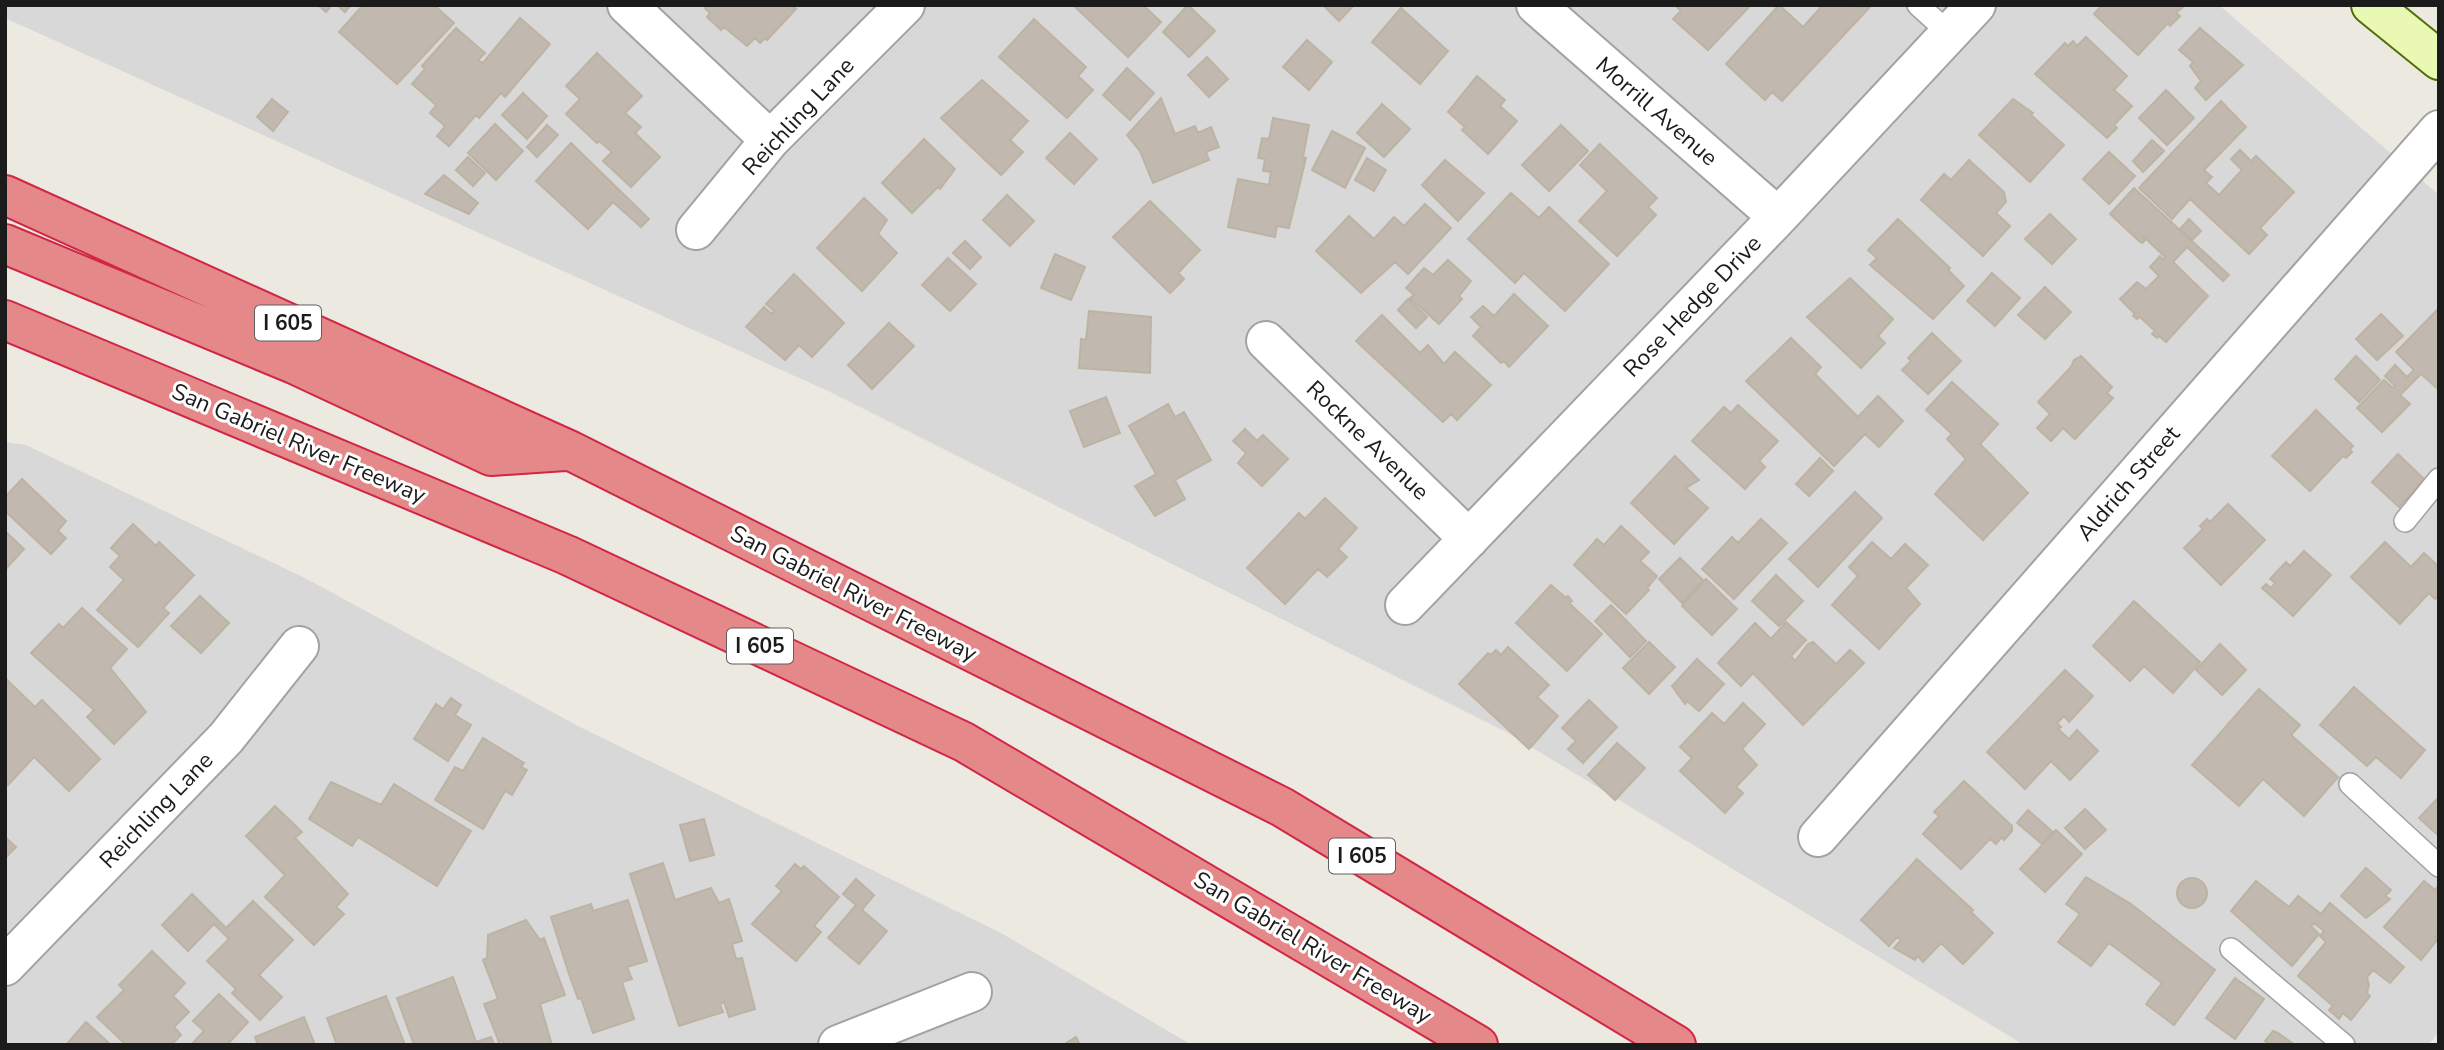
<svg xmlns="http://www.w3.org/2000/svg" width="2444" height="1050" font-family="'Nunito Sans',sans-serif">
<rect width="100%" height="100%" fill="#eceae0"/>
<path fill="#d9d8d8" d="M5 5H2219L2439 195V1032L2428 1045H2024L1508 733 830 392 5 18Z
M5 442 26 445 305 578 580 727 1001 933 1192 1045H5Z"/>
<path fill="#c1b9b0" stroke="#bdb3a3" stroke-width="2" d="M318 5H332L326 12Z
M337 5H351L345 12Z
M363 5H434L454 23 397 84 339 32Z
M707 5H792L796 9 767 40 765 38 760 43 755 38 747 46 724 27 721 30 707 17 710 13 705 8Z
M1073 5H1143L1161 22 1128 57Z
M1188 5 1215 31 1189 57 1163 32Z
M1323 5H1354L1339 21Z
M1675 5H1751L1708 50 1673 19 1681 11Z
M1779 5 1803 27 1823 5 1870 7 1782 101 1772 92 1765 100 1726 64Z
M2102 5H2181L2183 7 2176 13 2180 16 2170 26 2168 23 2138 55 2094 14Z
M1401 8 1448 51 1420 84 1372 42Z
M520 18 550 44 505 97 501 93 479 118 476 115 449 146 437 136 445 126 430 113 436 105 412 84 425 69 422 66 456 28 485 53 478 60 483 63Z
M1034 19 1086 67 1078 76 1093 90 1067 118 999 57Z
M2200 28 2243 65 2206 100 2195 88 2201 81 2190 66 2193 62 2179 50Z
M2086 37 2127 76 2114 90 2132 106 2114 125 2117 128 2107 138 2035 74 2065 43 2068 46 2073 41 2077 46Z
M1307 40 1332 62 1309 90 1283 67Z
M597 53 642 96 625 113 641 127 635 133 660 157 631 187 603 161 612 152 599 141 597 143 566 114 580 99 566 86Z
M1207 57 1228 79 1209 97 1188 75Z
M1127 68 1154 93 1130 120 1103 95Z
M1477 76 1505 100 1500 106 1517 121 1488 154 1462 130 1465 127 1448 112Z
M982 80 1028 121 1010 140 1023 152 1001 175 941 118Z
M2166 90 2194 118 2167 145 2139 118Z
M523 93 547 116 527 139 502 115Z
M1161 98 1175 134 1195 126 1198 133 1211 127 1219 147 1206 152 1209 160 1153 183 1140 151 1127 135Z
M272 99 288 112 273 131 257 117Z
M2013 99 2033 113 2031 115 2064 145 2030 182 1979 135Z
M2221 101 2246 127 2204 170 2212 177 2206 183 2219 195 2242 170 2231 159 2240 150 2251 161 2256 156 2294 192 2260 228 2267 235 2249 254 2190 199 2172 219 2139 188Z
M1382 104 1410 129 1384 157 1357 133Z
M1273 118 1309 125 1303 157 1306 158 1289 228 1277 226 1275 237 1228 227 1238 179 1269 185 1271 172 1263 171 1265 159 1258 158 1262 138 1269 139Z
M495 124 523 151 496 180 468 153Z
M547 125 558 135 537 157 527 147Z
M1561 125 1588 151 1549 191 1522 165Z
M1332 131 1365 148 1345 188 1312 170Z
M1070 133 1097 159 1074 184 1046 158Z
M924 139 955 169 940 189 938 187 912 213 882 183Z
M2152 140 2164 151 2143 172 2133 161Z
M571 143 649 219 641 227 613 202 588 229 536 181Z
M1600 144 1657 198 1648 207 1656 215 1617 256 1579 221 1607 191 1580 165Z
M2109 152 2135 176 2109 204 2083 179Z
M468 157 485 173 473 186 456 170Z
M1367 158 1386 170 1374 191 1355 180Z
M1445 160 1484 193 1458 221 1422 185Z
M1969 160 2004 192 2006 202 1996 213 2010 226 1983 256 1921 200 1944 174 1951 180Z
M444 175 478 203 469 214 425 194Z
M2134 188 2229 275 2223 281 2187 247 2173 262 2208 296 2166 342 2159 336 2157 338 2152 334 2155 331 2140 317 2137 319 2133 316 2135 314 2120 299 2137 282 2146 289 2159 276 2150 267 2160 256 2163 260 2165 257 2143 236 2145 240 2142 243 2139 241 2110 214Z
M1511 193 1539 218 1549 207 1609 264 1565 311 1524 273 1515 283 1468 239Z
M1007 195 1034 221 1010 246 983 220Z
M864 198 887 220 878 234 897 253 862 291 817 248Z
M1150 201 1200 250 1178 273 1184 279 1170 293 1113 237Z
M1425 204 1451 228 1408 274 1395 262 1361 293 1316 251 1349 216 1374 239 1394 217 1404 226Z
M2050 214 2076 239 2052 264 2025 239Z
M1898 219 1950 268 1948 270 1964 286 1933 319 1870 265 1877 258 1868 250Z
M2189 219 2201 231 2192 240 2180 229Z
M965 241 981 257 970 269 953 253Z
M1055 254 1085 267 1071 300 1041 288Z
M948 258 976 284 950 311 922 285Z
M1448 260 1471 281 1459 296 1462 299 1439 324 1410 298 1414 295 1406 288 1424 268 1433 275Z
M1992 273 2020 298 1995 326 1967 301Z
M794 274 844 323 812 357 799 345 785 360 746 327 764 307 772 314 774 311 766 304Z
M1850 278 1893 319 1878 336 1885 343 1861 368 1807 317Z
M2045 287 2071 312 2045 339 2018 315Z
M1514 294 1548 326 1509 367 1504 361 1501 363 1473 336 1481 327 1471 317 1483 306 1494 316Z
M1408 299 1427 317 1416 328 1398 310Z
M2439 308V390L2421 374 2400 395 2410 404 2382 432 2357 408 2384 380 2393 388 2395 386 2385 376 2395 365 2407 377 2414 370 2396 352Z
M1089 311 1151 317 1150 373 1079 368 1081 339 1086 340Z
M2381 314 2403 336 2377 360 2356 339Z
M1382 315 1420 353 1428 345 1444 364 1455 352 1491 385 1457 420 1451 414 1443 422 1356 341Z
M889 323 914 346 872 389 848 365Z
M1932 333 1961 361 1928 394 1902 370 1911 361 1908 358Z
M1791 338 1821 367 1815 374 1858 417 1878 396 1903 421 1879 447 1865 434 1834 466 1746 381Z
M2081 356 2112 387 2107 393 2113 398 2075 439 2063 428 2051 441 2037 428 2050 414 2038 402 2071 367 2074 360Z
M2356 356 2380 380 2359 402 2335 379Z
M1952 382 1998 424 1980 444 2028 493 1983 540 1935 494 1966 459 1947 439 1952 434 1926 410Z
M1106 397 1120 433 1084 447 1070 411Z
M1168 404 1175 417 1184 412 1211 460 1175 480 1185 499 1155 516 1135 486 1156 474 1129 426Z
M1738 405 1778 441 1759 461 1765 467 1745 489 1692 441 1724 407 1731 413Z
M2316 410 2353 446 2350 449 2352 452 2346 458 2343 456 2310 491 2272 456Z
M1245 429 1257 441 1263 435 1288 459 1262 486 1238 463 1246 453 1233 441Z
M2398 454 2424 479 2399 507 2372 482Z
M1675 456 1699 480 1686 488 1708 508 1674 544 1631 503Z
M1820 458 1833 471 1809 496 1796 484Z
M22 479 66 521 58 531 66 538 51 554 5 511V497Z
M1855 492 1882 518 1818 587 1789 559Z
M1325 498 1357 528 1338 549 1347 557 1327 577 1318 569 1285 604 1247 568 1299 513 1305 519Z
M2228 504 2265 540 2221 585 2184 548 2203 529 2200 526 2207 519 2210 522Z
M1761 519 1787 543 1734 599 1702 569 1732 537 1738 543Z
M133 524 156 546 159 542 194 575 163 608 169 613 138 647 97 610 124 580 110 567 120 556 111 548Z
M1621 526 1649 552 1640 561 1657 576 1647 588 1649 590 1626 614 1574 565 1597 539 1604 545Z
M5 531 24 549 5 570Z
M1872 542 1891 559 1905 544 1928 565 1906 588 1920 604 1879 649 1832 605 1858 576 1849 567Z
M2385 542 2411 567 2424 553 2439 567V595L2435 599 2429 593 2400 624 2351 577Z
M2304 551 2331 575 2293 616 2262 588 2266 584 2271 588 2275 583 2270 579 2286 562 2290 566Z
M1680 558 1703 580 1682 603 1659 579Z
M1776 575 1803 601 1779 626 1752 601Z
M1706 579 1737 609 1712 635 1682 606Z
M1551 585 1566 598 1568 596 1572 601 1569 603 1602 634 1567 671 1516 623Z
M200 596 229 623 201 653 171 626Z
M2134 601 2200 662 2173 693 2144 666 2130 681 2093 646Z
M1611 605 1646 641 1630 657 1595 621Z
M82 608 127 649 110 668 146 712 114 744 87 717 94 710 31 653 59 624 63 628Z
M1786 622 1806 640 1791 656 1795 661 1808 644 1813 642 1836 664 1850 650 1864 663 1803 725 1753 673 1741 686 1718 663 1755 623 1771 639Z
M1649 642 1675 667 1649 694 1623 668Z
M2220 644 2246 670 2222 695 2196 670Z
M1508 647 1549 685 1537 697 1558 716 1529 749 1459 684 1488 653 1491 655 1496 650 1501 655Z
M1697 659 1724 684 1699 711 1687 701 1685 704 1672 686Z
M2065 670 2093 696 2069 722 2064 716 2057 723 2061 727 2058 729 2069 739 2077 730 2098 751 2070 780 2051 761 2025 789 1987 752Z
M5 678 35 707 42 700 100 759 69 791 34 757 8 785 5 782Z
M2354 687 2425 750 2401 778 2376 757 2367 766 2320 725Z
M2259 689 2300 725 2291 735 2338 777 2304 816 2263 779 2239 806 2192 765Z
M451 698 461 705 455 715 471 725 448 761 414 739 436 704 443 709Z
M1589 700 1617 727 1583 763 1568 749 1576 741 1562 728Z
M1743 703 1765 724 1742 749 1757 765 1736 787 1743 793 1725 813 1680 771 1692 758 1680 747 1712 713 1724 724Z
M483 738 524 763 521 767 527 770 512 795 505 791 483 829 435 800 455 767 463 771Z
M1617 743 1645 768 1615 800 1588 775Z
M1964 781 2012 826V831L2004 840 2002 837 1996 844 1990 839 1961 869 1923 834 1939 816 1934 812Z
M331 782 381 805 394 784 471 831 437 886 358 837 352 846 309 819Z
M2439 797V836L2419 818Z
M275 806 302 832 295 838 348 894 336 907 344 914 314 945 265 897 285 875 246 836Z
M2085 809 2106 830 2085 849 2065 828Z
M2028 810 2053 832 2042 844 2017 823Z
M704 819 714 855 690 861 680 825Z
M2056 830 2082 854 2045 892 2020 869Z
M5 837 16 847 5 858Z
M1917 859 1973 910 1971 912 1993 933 1963 964 1941 943 1923 962 1918 956 1915 960 1894 948 1901 940 1897 937 1889 946 1861 920Z
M663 863 675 900 711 888 719 903 729 899 742 941 732 944 736 959 742 958 755 1009 729 1017 724 1002 720 1004 723 1012 679 1026 630 874Z
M795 864 801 869 804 866 839 897 814 926 821 932 796 961 752 924 782 891 776 886Z
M2366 868 2391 890 2385 896 2390 899 2366 918 2341 896Z
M2086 877 2131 904 2215 970 2174 1025 2146 1004 2162 983 2109 943 2091 966 2058 942 2080 914 2066 904Z
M2177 893a15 15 0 1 1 30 0a15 15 0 1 1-30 0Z
M856 879 874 895 862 910 887 931 859 964 828 938 856 905 843 894Z
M2256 881 2289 907 2298 896 2321 914 2330 903 2404 967 2390 983 2373 970 2367 977 2369 985 2367 993 2370 996 2351 1020 2343 1013 2339 1019 2329 1010 2333 1006 2298 976 2326 942 2320 936 2324 931 2314 923 2311 926 2319 934 2292 966 2231 911Z
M2424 881 2435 890 2439 885V933L2435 937 2438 939 2421 960 2384 927Z
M192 894 226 928 253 901 293 940 259 975 282 997 260 1020 232 993 236 989 207 961 229 939 214 924 188 951 162 925Z
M628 900 647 961 627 967 632 979 622 982 634 1019 593 1033 581 998 578 999 568 971 551 917 591 904 593 911Z
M526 920 540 940 544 938 565 995 540 1004 552 1045H504L502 1040 499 1042 484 1004 498 999 483 960 487 958 488 935Z
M152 951 185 983 173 996 189 1012 174 1027 181 1035 171 1045H126L97 1017 124 990 119 985Z
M453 977 476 1042 491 1037 494 1045H414L397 998Z
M2235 978 2264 999 2235 1039 2206 1018Z
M219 994 248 1022 227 1045H191L204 1031 193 1021Z
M386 996 405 1045H337L327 1018Z
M304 1017 315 1045H258L255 1037Z
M86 1022 111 1045H66Z
M2273 1031 2278 1033 2295 1045H2270L2265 1041Z
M1076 1037 1080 1045H1063Z"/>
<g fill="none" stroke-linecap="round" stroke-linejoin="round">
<g stroke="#a2a2a2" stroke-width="24">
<path id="lane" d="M1918 5 1949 33
M2405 521 2439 479
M2350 784 2439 866
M2231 949 2344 1045"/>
</g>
<g stroke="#a2a2a2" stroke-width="42">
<path id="street" d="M627 5 770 140
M1536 5 1778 217
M696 230 770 140 905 5
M1266 341 1469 539
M1405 605 1778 217 1976 5
M1818 837 2439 130
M5 966 226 738 299 646
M838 1045 972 992"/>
</g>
<g stroke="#526d06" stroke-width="42">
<path id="secondary" d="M2371 5 2439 60"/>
</g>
<g stroke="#d12646" stroke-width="42">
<path id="highway" d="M5 195 571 451 1282 807 1676 1045
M5 244 294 364 491 456 565 451
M5 320 567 555 964 742 1478 1045"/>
</g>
<use href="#lane" stroke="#fff" stroke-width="21"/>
<use href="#street" stroke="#fff" stroke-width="38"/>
<use href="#secondary" stroke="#e9f8b3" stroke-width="38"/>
<use href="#highway" stroke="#e4888a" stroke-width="38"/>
</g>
<g text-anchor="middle" stroke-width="6" stroke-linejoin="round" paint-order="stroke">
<g fill="#fff" stroke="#5f5f5f" stroke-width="2">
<rect x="255" y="305.5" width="66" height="35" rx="5"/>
<rect x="727" y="628.5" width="66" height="35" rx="5"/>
<rect x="1329" y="838.5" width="66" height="35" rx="5"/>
</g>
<g font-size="21" font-weight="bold" fill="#1b1b1b">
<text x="288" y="330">I 605</text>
<text x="760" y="653">I 605</text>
<text x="1362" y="863">I 605</text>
</g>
<g font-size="23" fill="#1b1b1b" stroke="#fff">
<text transform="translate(1657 111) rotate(41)" y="8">Morrill Avenue</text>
<text transform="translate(798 116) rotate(-47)" y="8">Reichling Lane</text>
<text transform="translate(1692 306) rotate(-46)" y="8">Rose Hedge Drive</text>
<text transform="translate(1368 440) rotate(44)" y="8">Rockne Avenue</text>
<text transform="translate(299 443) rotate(23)" y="8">San Gabriel River Freeway</text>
<text transform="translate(2128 483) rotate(-49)" y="8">Aldrich Street</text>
<text transform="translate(854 593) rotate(27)" y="8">San Gabriel River Freeway</text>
<text transform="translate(156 810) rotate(-46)" y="8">Reichling Lane</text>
<text transform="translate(1313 947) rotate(31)" y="8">San Gabriel River Freeway</text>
</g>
</g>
<rect width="2444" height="1050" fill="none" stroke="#1b1b1b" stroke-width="14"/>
</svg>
